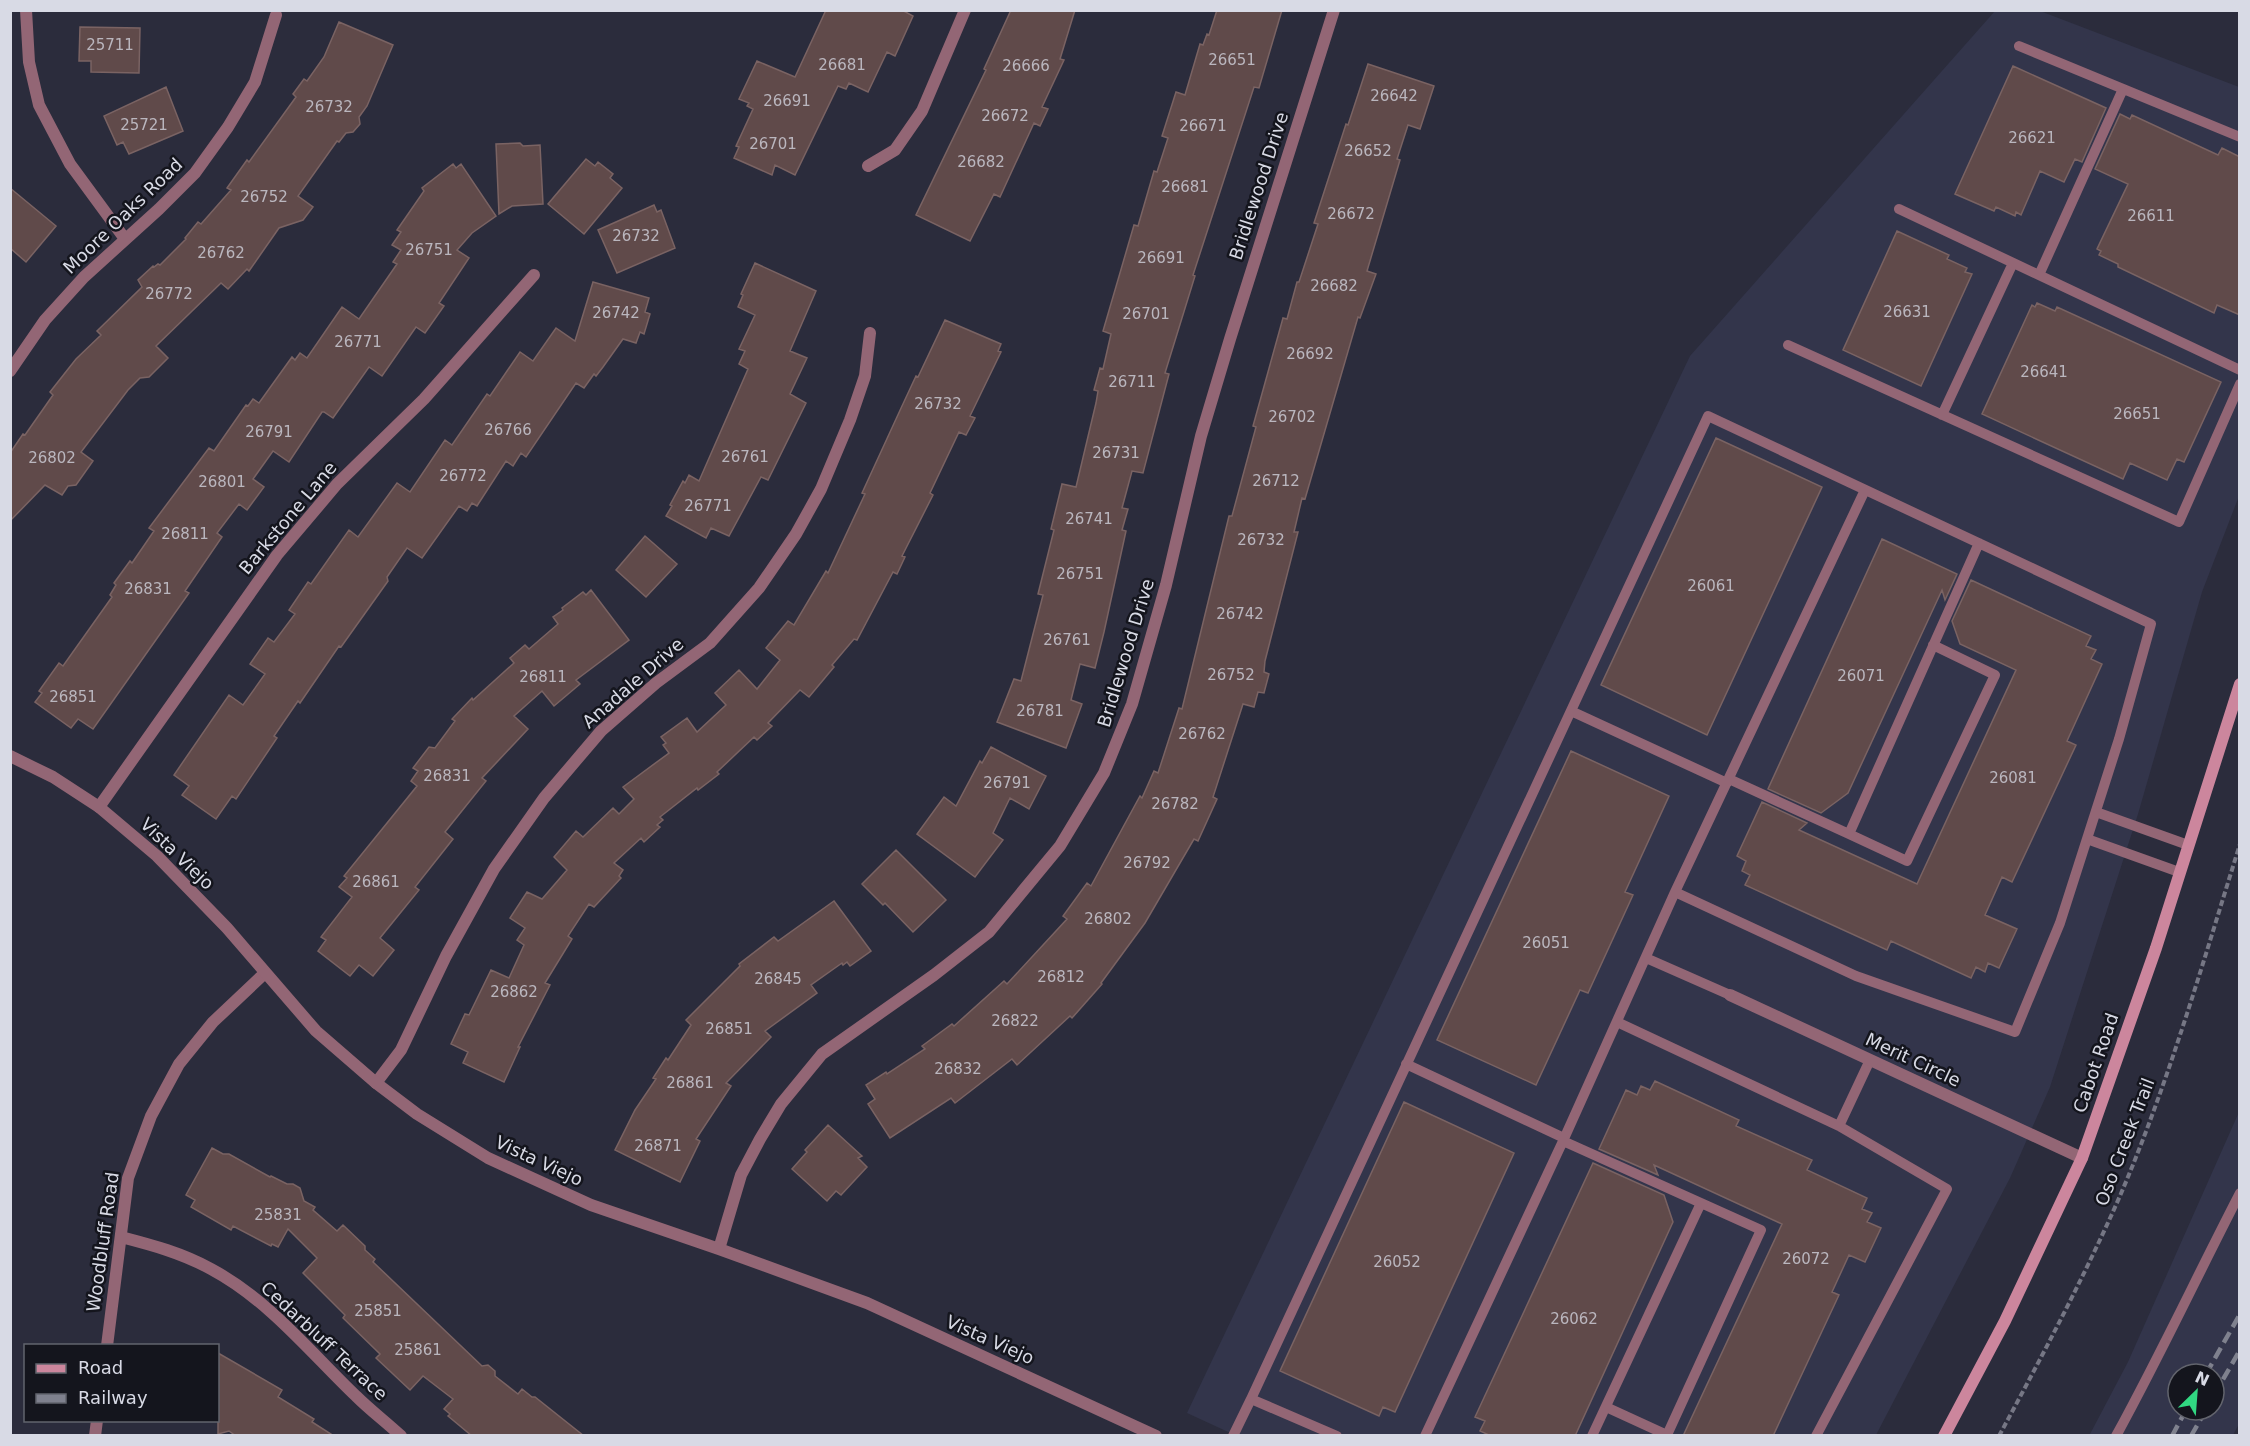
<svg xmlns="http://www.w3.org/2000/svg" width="2250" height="1446" font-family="'DejaVu Sans',sans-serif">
<rect width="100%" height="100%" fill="#2b2c3c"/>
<path fill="#33354b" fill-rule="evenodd" d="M1995 11H2040L2239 87V496L2202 592 2138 814 2050 1087 2010 1178 1876 1435 1237 1436 1187 1413 1690 356Z
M2239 1112V1424L2233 1435 2089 1436 2128 1362ZM2178 1374H2214V1410H2178Z"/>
<path fill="#604a4a" stroke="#7a6363" stroke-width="1.5" d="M826 10H902L913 16 895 56 887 52 868 92 849 83 846 89 838 86 795 175 775 165 772 175 734 158 739 147 736 146 753 109 747 106 749 103 739 99 757 61 795 77Z
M1011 10H1075L1060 59 1064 60 1042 107 1048 109 1040 126 1034 123 1000 197 994 194 970 241 916 215 986 70 984 69Z
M1217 10H1282L1259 88 1254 87 1193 275 1195 276 1165 373 1169 374 1143 473 1132 471 1122 508 1128 509 1122 530 1126 531 1104 632 1095 668 1080 664 1071 700 1082 704 1066 748 997 722 1014 679 1021 681 1043 595 1038 594 1054 530 1051 529 1062 484 1076 487 1096 403 1098 391 1094 390 1100 368 1103 369 1111 334 1103 331 1134 225 1138 226 1154 171 1157 172 1168 138 1162 136 1176 92 1185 95 1200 44 1203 45 1207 34 1209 35Z
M339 22 393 45 367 106 359 117 360 124 353 132 346 133 339 142 337 141 298 196 313 207 303 220 279 228 249 271 247 269 228 289 221 283 156 346 168 358 149 377 140 378 128 390 81 452 93 461 76 485 68 486 62 495 45 485 10 521V453L23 434 25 435 53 395 50 392 76 359 101 335 97 331 142 287 138 280 153 266 154 267 158 264 160 265 186 239 185 238 198 222 201 224 231 190 227 188 247 160 249 162 296 97 293 94 304 79 307 81 324 57Z
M80 27 140 28 139 73 91 72V61H79Z
M1368 64 1434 86 1420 129 1408 125 1397 159 1400 160 1367 271 1376 274 1360 318 1358 317 1305 499 1302 498 1294 532H1298L1265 661 1264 672 1269 674 1264 693 1258 692 1254 707 1243 704 1213 797 1217 799 1198 841 1194 839 1145 923 1101 983 1102 984 1072 1018 1070 1016 1017 1065 1012 1059 955 1103 951 1098 890 1138 868 1104 875 1099 866 1085 886 1072 887 1074 925 1049 922 1046 952 1024 954 1026 1004 981 1007 984 1067 919 1063 916 1087 883 1091 886 1140 796 1142 798 1154 771 1158 773 1179 708 1182 709 1229 516H1232L1256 427 1253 426 1283 318 1287 319 1297 282H1299L1318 224 1314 223 1346 124 1348 125Z
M2013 66 2106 108 2082 162 2075 159 2064 182 2040 171 2021 215 2016 212 2015 216 1996 207 1994 211 1955 194Z
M166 87 183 131 129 154 123 142 117 145 104 116Z
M2120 114 2130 119 2132 115 2218 155 2222 148 2240 157V315L2217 305 2214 313 2118 267V264L2099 255 2101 251 2097 249 2128 184 2095 169Z
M520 143 523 146 540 145 543 204 512 206 499 214 496 144Z
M586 159 595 166 598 162 613 174 610 178 622 188 584 234 548 204Z
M453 164 456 168 461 164 496 216 472 233 457 250 469 258 439 303 444 306 425 333 416 327 382 376 369 367 333 418 324 412H322L289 462 273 451 253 479 264 487 247 510 239 504 217 533 222 537 185 591 189 593 93 729 78 719 71 728 35 702 42 693 39 691 59 663 63 666 112 597 110 595 116 585 114 583 130 561 132 563 154 531 149 528 209 448 214 451 246 405 248 406 253 399 259 403 292 357 295 360 300 353 307 358 342 307 359 319 397 264 393 262 401 250 392 245 401 232 397 230 424 191 422 188Z
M10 188 56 226 26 262 10 248Z
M654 205 657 212 661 210 675 248 617 273 598 230Z
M1897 231 1949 255 1947 259 1967 268 1965 272 1972 274 1921 386 1843 350Z
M755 263 816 291 790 351 807 358 790 394 806 403 768 480 761 477 729 536 711 528 706 538 666 516 672 506 670 505 683 481 685 483 689 475 699 481 748 369 739 364 745 351 739 349 755 315 738 307 743 295 741 294Z
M593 282 649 298 645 312 650 314 644 334 640 332 636 343 623 339 603 367 596 376 594 374 584 388 576 383 526 457 521 453 513 466 506 461 477 506 472 503 467 511 459 506 422 558 407 548 387 577 388 581 341 647 339 646 300 703 298 701 274 736 277 738 236 799 232 796 216 819 182 795 189 786 174 775 229 695 243 705 265 674 250 664 268 638 274 642 295 614 289 610 308 582 311 584 349 530 358 537 397 483 410 492 445 440 452 445 487 394 490 396 520 352 533 361 556 328 575 341Z
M2037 303 2055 311 2057 307 2221 382 2184 462 2177 459 2167 480 2130 463 2123 479 1982 414 2032 305 2035 307Z
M945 320 1001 344 998 351 1001 352 970 416 975 418 966 435 959 432 930 493 933 495 902 556 905 557 897 574 893 572 857 640 854 639 832 665 834 667 809 697 800 690 768 723 772 726 757 740 754 737 717 772 719 774 698 790 697 788 660 817 663 820 657 825 660 827 644 842 641 838 614 863 623 870 619 876 621 878 594 907 589 904 568 936 572 939 545 983 550 985 518 1047H520L504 1082 463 1063 468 1052 451 1044 465 1014 469 1015 491 970 509 978 524 945 517 940 525 928 510 918 527 892 542 899 567 870 554 857 576 831 583 837 613 808 619 814 634 799 623 787 669 753 663 745 666 743 661 737 687 718 697 732 726 705 715 693 739 670 757 689 780 660 766 648 788 621 794 625 826 571 828 573 865 494 862 493 902 406 916 376 918 377Z
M1716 438 1822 487 1707 735 1601 685Z
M645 536 677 564 646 597 616 570Z
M1882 539 1957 574 1945 600 1942 590 1848 793 1821 813 1768 789Z
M1971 580 2091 636 2086 646 2096 650 2091 659 2102 664 2067 741 2076 745 2012 882 2002 877 1985 915 2017 929 1999 968 1988 963 1985 972 1976 967 1971 978 1891 941 1887 950 1745 885 1750 875 1742 871 1746 861 1737 856 1762 802 1807 823 1799 830 1917 884 2016 670 1960 644 1952 621Z
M591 590 629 640 576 680 580 684 554 706 542 691 514 716 528 729 482 778 486 781 445 832 453 839 415 887 419 890 380 938 394 950 373 976 359 965 350 976 318 951 326 940 321 937 352 897 339 887 347 878 344 876 417 786 411 781 418 771 413 768 429 747 435 748 455 721 452 719 472 698 473 700 514 663 510 658 525 645 529 649 558 624 553 617 563 610 562 608 583 592 586 595Z
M991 747 1046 776 1029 809 1010 798 993 833 1003 840 975 877 917 834 944 797 956 806 980 761 982 763Z
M1571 751 1669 796 1625 892 1633 895 1588 993 1580 990 1536 1085 1437 1040Z
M896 850 946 900 913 932 885 903 883 905 862 884Z
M834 901 871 951 850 966 847 962 843 965 842 963 811 985 817 993 765 1031 771 1037 726 1083 731 1086 696 1139 700 1141 680 1182 615 1150 635 1110 656 1079 653 1078 666 1058 668 1060 691 1025 686 1020 740 966 739 964 774 937 778 941Z
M1655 1081 1739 1120 1736 1126 1812 1160 1807 1170 1867 1198 1862 1209 1872 1213 1867 1222 1881 1228 1865 1262 1849 1255 1832 1292 1839 1295 1773 1436H1683L1782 1224 1654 1165 1658 1175 1599 1149 1626 1090 1637 1095 1641 1086 1650 1090Z
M1404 1102 1514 1153 1395 1412 1383 1407 1379 1416 1280 1371Z
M828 1125 862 1156 858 1158 867 1167 841 1195 836 1191 827 1201 792 1169 807 1152 805 1150Z
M212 1148 223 1154H229L270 1177 271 1176 287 1184H293L300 1188 304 1201 315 1207 313 1210 337 1231 343 1225 365 1246V1250L375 1259 373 1262 482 1366 488 1365 495 1371V1376L518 1394 522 1389 532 1397H535L584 1436H472L448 1416 450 1414 444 1409 453 1399 423 1376 410 1390 376 1358 380 1354 343 1318 345 1315 303 1273 317 1258 288 1229 278 1247 272 1244 271 1246 233 1226 231 1230 191 1207 195 1200 186 1195Z
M1593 1163 1664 1195 1673 1222 1575 1436H1491L1480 1431 1485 1421 1475 1417Z
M218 1353 282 1390 278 1397 314 1419 312 1422 334 1436H236L229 1431 218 1434Z"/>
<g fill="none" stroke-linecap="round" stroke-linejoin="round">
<path stroke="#767785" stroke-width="4" stroke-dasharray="6 3" stroke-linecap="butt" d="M1999 1436C2040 1360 2081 1283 2116 1205 2167 1089 2202 965 2240 844"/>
<path stroke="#936675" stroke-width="10" d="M2019 46 2240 137
M1899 209 2240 370
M2039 275 2123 89
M1788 345 2179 522 2240 384
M1942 415 2013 263
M1571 711 1727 783
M1729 779 1849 834 1979 543
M2096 812 2188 845
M1849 834 1907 861 1995 675 1933 645
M2087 839 2179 872
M1646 958 1730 995
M1617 1022 1839 1126 1947 1189 1816 1436
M1406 1064 1564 1138
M1839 1126 1870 1060
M1563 1141 1701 1203 1592 1436
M1606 1407 1667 1435 1761 1230 1701 1203
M1233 1436 1251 1399
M1337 1436 1251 1399 1708 416 2151 624 2119 739 2060 923 2015 1032 1856 976 1675 892
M1425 1436 1563 1141 1675 892 1865 490
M2116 1436C2160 1356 2198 1274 2240 1193"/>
<path stroke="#936675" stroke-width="12" d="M26 10 29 62 39 105 70 164 125 239
M868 166 895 150 922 111 965 10
M10 371 45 320 84 277 159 209 195 173 228 127 255 82 276 15
M99 807 277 555 337 484 424 399 534 275
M1730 995 2082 1158
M376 1083 401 1050 446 956 494 869 544 798 601 731 656 683 710 643 759 588 796 534 821 489 850 420 865 376 870 333
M121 1237C152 1245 182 1253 211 1269 269 1300 310 1352 356 1396 370 1410 386 1422 401 1436
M107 1346 128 1178 151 1116 179 1064 213 1022 265 973
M95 1436 97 1420"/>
<path stroke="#936675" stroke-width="12" d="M10 756 53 777 99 807 157 856 227 928 316 1031 376 1083 417 1114 488 1158 591 1205 719 1249 867 1303 1156 1436
M719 1249 741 1175 760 1139 781 1104 822 1054 934 975 989 932 1060 846 1104 773 1132 704 1166 585 1201 436 1230 339 1334 10"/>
<path stroke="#cc869d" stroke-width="12" d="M1944 1436 2005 1321 2082 1158 2156 948 2240 684"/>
<path stroke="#7f818e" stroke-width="4.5" stroke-dasharray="12 6" stroke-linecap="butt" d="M2206 1374 2240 1314
M2214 1395 2240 1350
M2172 1436 2186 1410
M2191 1436 2206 1410"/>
</g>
<g text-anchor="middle" stroke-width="5" stroke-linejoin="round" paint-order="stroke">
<g font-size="15" fill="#bab6be">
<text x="110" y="50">25711</text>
<text x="1232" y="65">26651</text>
<text x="842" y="70">26681</text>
<text x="1026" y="71">26666</text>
<text x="1394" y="101">26642</text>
<text x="787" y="106">26691</text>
<text x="329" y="112">26732</text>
<text x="1005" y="121">26672</text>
<text x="144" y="130">25721</text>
<text x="1203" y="131">26671</text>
<text x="2032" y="143">26621</text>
<text x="773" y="149">26701</text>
<text x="1368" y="156">26652</text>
<text x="981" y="167">26682</text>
<text x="1185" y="192">26681</text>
<text x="264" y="202">26752</text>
<text x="1351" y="219">26672</text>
<text x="2151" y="221">26611</text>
<text x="636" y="241">26732</text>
<text x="429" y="255">26751</text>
<text x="221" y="258">26762</text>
<text x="1161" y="263">26691</text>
<text x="1334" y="291">26682</text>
<text x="169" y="299">26772</text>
<text x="1907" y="317">26631</text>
<text x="616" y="318">26742</text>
<text x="1146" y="319">26701</text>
<text x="358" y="347">26771</text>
<text x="1310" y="359">26692</text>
<text x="2044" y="377">26641</text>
<text x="1132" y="387">26711</text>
<text x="938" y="409">26732</text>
<text x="2137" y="419">26651</text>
<text x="1292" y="422">26702</text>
<text x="508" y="435">26766</text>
<text x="269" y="437">26791</text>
<text x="1116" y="458">26731</text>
<text x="745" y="462">26761</text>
<text x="52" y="463">26802</text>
<text x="463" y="481">26772</text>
<text x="1276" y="486">26712</text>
<text x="222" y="487">26801</text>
<text x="708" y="511">26771</text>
<text x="1089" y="524">26741</text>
<text x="185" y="539">26811</text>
<text x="1261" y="545">26732</text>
<text x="1080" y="579">26751</text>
<text x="1711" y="591">26061</text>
<text x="148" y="594">26831</text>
<text x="1240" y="619">26742</text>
<text x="1067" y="645">26761</text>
<text x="1231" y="680">26752</text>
<text x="1861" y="681">26071</text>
<text x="543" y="682">26811</text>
<text x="73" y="702">26851</text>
<text x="1040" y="716">26781</text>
<text x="1202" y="739">26762</text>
<text x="447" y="781">26831</text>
<text x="2013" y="783">26081</text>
<text x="1007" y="788">26791</text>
<text x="1175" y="809">26782</text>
<text x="1147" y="868">26792</text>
<text x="376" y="887">26861</text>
<text x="1108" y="924">26802</text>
<text x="1546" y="948">26051</text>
<text x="1061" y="982">26812</text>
<text x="778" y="984">26845</text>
<text x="514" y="997">26862</text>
<text x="1015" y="1026">26822</text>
<text x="729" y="1034">26851</text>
<text x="958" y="1074">26832</text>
<text x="690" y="1088">26861</text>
<text x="658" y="1151">26871</text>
<text x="278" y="1220">25831</text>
<text x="1806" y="1264">26072</text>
<text x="1397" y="1267">26052</text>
<text x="378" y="1316">25851</text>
<text x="1574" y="1324">26062</text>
<text x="418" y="1355">25861</text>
</g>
<g font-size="18" fill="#d8dae5" stroke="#14151d">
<text transform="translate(1259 186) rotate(-72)" y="6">Bridlewood Drive</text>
<text transform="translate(123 216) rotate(-44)" y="6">Moore Oaks Road</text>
<text transform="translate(288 518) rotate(-50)" y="6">Barkstone Lane</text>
<text transform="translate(1126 653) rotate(-73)" y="6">Bridlewood Drive</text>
<text transform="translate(633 683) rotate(-41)" y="6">Anadale Drive</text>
<text transform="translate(177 854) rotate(44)" y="6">Vista Viejo</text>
<text transform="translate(1913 1060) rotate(25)" y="6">Merit Circle</text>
<text transform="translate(2096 1063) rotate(-71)" y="6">Cabot Road</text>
<text transform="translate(2125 1142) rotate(-69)" y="6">Oso Creek Trail</text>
<text transform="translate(539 1161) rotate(25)" y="6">Vista Viejo</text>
<text transform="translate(103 1242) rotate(-82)" y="6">Woodbluff Road</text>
<text transform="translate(990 1340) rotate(24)" y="6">Vista Viejo</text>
<text transform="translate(324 1341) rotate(43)" y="6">Cedarbluff Terrace</text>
</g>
</g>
<rect width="2250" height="1446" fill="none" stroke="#d8dae5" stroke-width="24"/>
<rect x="24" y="1344" width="195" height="78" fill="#14151d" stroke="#62646d" stroke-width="1.5"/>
<rect x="36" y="1364" width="30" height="9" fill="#cc869d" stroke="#62646d" stroke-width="1.5"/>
<text x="78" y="1374" font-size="18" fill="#d8dae5">Road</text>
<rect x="36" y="1394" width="30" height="9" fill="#7f818e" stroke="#62646d" stroke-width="1.5"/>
<text x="78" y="1404" font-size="18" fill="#d8dae5">Railway</text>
<g transform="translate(2196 1392) rotate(25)"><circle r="28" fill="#14151d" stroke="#62646d" stroke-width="1.5"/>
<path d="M0-4.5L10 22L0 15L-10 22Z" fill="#31d882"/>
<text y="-9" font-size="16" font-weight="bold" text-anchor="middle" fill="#d8dae5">N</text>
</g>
</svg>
